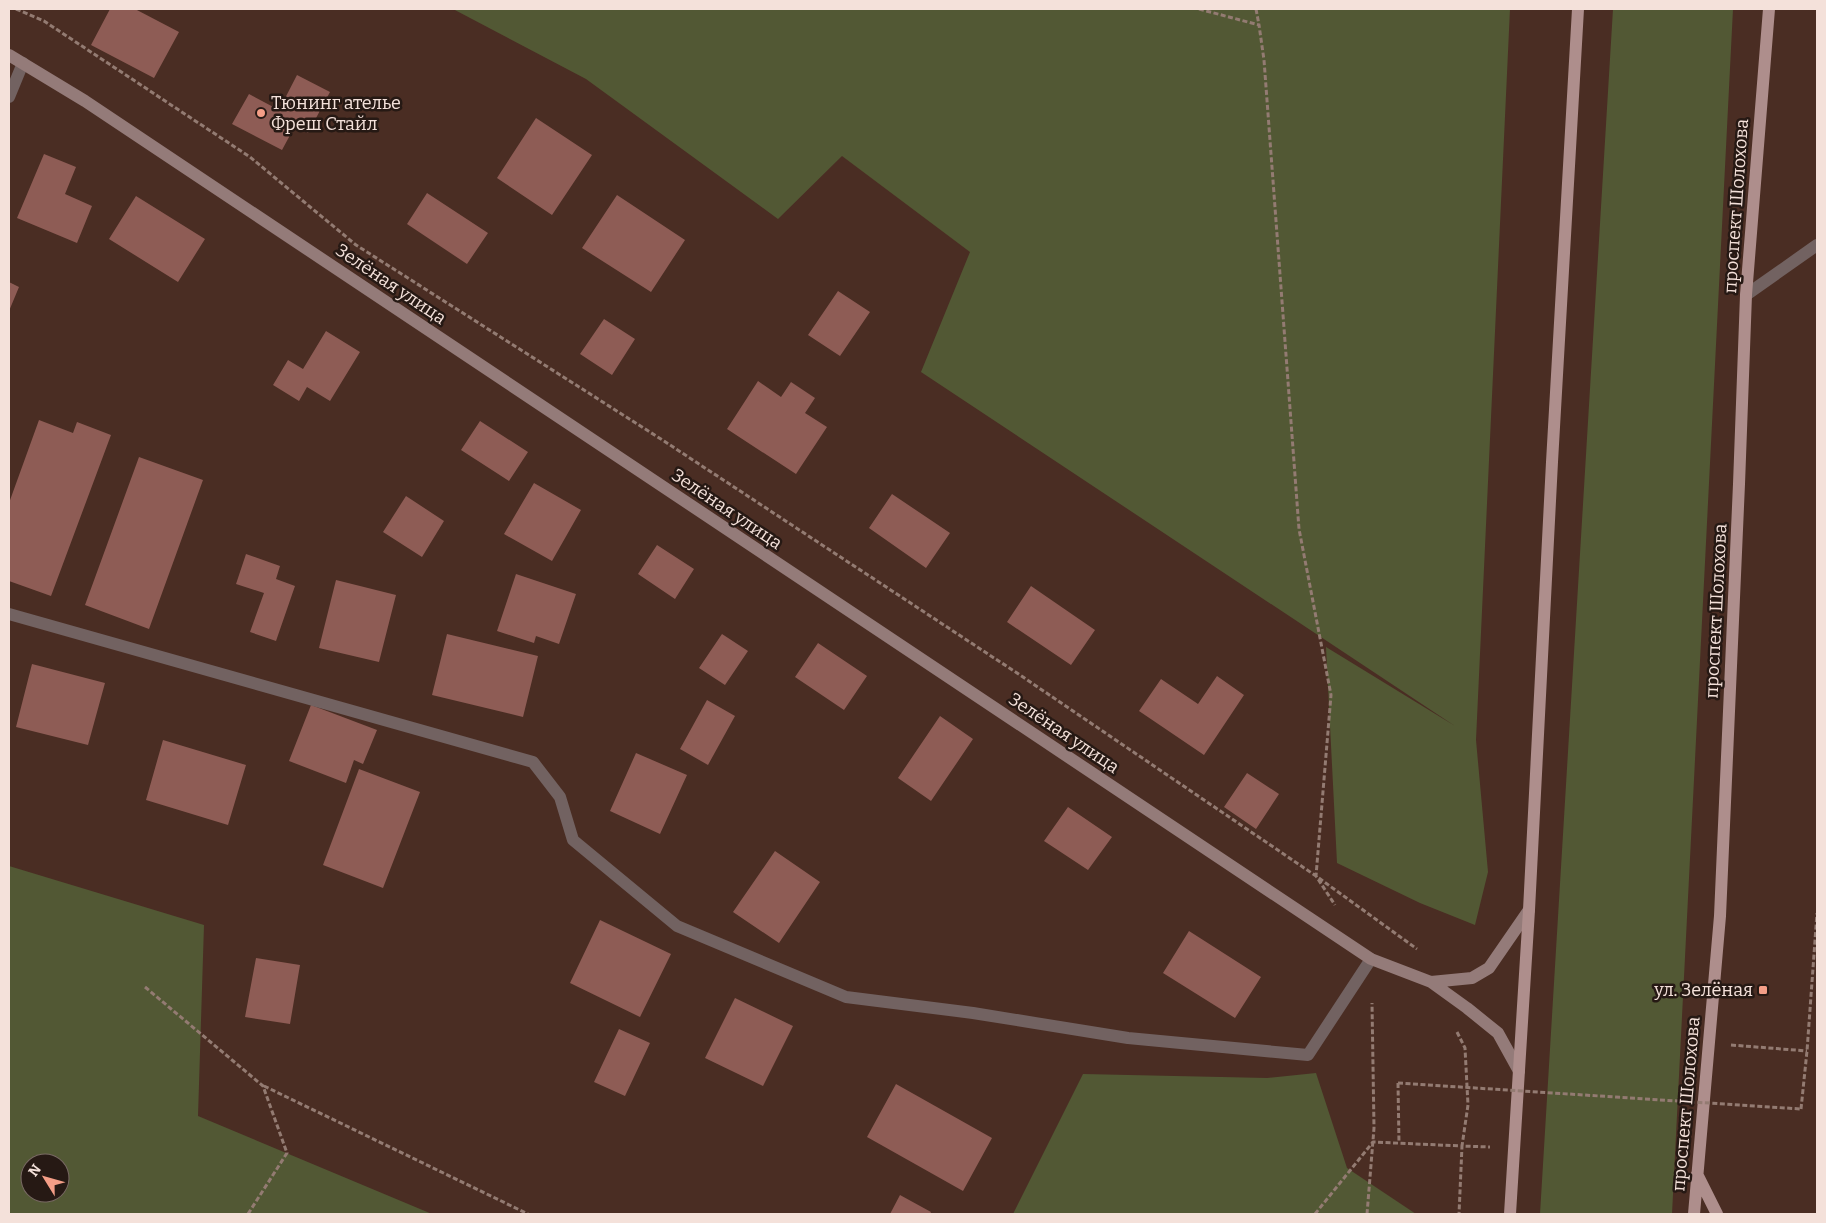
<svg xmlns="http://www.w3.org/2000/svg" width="1826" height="1223" font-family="Bitter,serif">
<rect width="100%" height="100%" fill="#4a2d23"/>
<path fill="#525834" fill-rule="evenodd" d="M453 9H1510L1476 740 1488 872 1475 925 1420 903 1337 863 1326 647 1455 726 921 372 970 252 842 156 778 219 586 79Z
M1613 9H1733L1672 1214H1540Z
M9 866 204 925 198 1116 432 1214H9ZM30 1163H60V1193H30Z
M1316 1073 1347 1168 1416 1214H1013L1083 1074 1267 1078Z"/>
<path fill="#8e5c55" d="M110 9H135L179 32 154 78 91 45Z
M297 75 330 92 308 133 295 126 282 150 232 124 249 94 279 110Z
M536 118 592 155 552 215 497 178Z
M44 154 76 167 65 194 92 206 77 243 17 218Z
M427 193 488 233 467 264 407 224Z
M617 195 685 240 651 292 582 248Z
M136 196 205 239 178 282 109 239Z
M9 282 19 287 9 311Z
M838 291 870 312 840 356 808 335Z
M604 319 635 339 612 375 580 354Z
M326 331 360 352 330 401 307 387 299 401 273 385 288 360 303 369Z
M758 381 781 397 791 382 815 398 805 413 827 427 796 474 727 429Z
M39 420 73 433 77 422 111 435 51 596 9 581V503Z
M480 421 528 452 509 481 461 450Z
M139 457 203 480 149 629 85 605Z
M534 483 581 510 552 561 504 534Z
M892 494 950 533 926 568 869 528Z
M406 496 444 521 422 557 383 532Z
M657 545 694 569 675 599 638 574Z
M246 554 280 566 276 579 295 586 276 641 250 632 264 593 236 584Z
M516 574 576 594 559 644 536 636 534 643 497 631Z
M336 580 396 595 379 662 319 648Z
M1031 586 1095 630 1071 665 1007 622Z
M447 634 538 656 523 717 432 695Z
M722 634 748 651 725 685 699 668Z
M818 643 867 676 844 710 795 677Z
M32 664 105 683 88 745 16 727Z
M1217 676 1244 695 1204 755 1139 711 1161 679 1198 704Z
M707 700 735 716 708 765 680 749Z
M311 705 377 730 363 764 354 760 346 783 289 761Z
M940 716 973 739 931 801 898 778Z
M163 740 246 765 228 825 146 800Z
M636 753 687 775 660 834 610 811Z
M359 769 420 792 383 888 323 865Z
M1247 773 1279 794 1256 829 1224 807Z
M1068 807 1112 837 1088 870 1044 841Z
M775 851 820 882 779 943 733 912Z
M600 920 671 954 640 1017 570 983Z
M1189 931 1261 977 1235 1018 1163 973Z
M256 958 300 965 290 1024 245 1017Z
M735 998 793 1026 763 1086 705 1058Z
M619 1029 650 1043 625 1096 594 1082Z
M896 1084 992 1138 963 1191 867 1137Z
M900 1195 931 1212 930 1214H890Z"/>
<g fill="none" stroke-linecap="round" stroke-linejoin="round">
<path stroke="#937b72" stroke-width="3" stroke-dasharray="5 2.5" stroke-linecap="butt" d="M16 9 44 21 250 157 356 245 664 441 1020 675 1316 876 1417 949
M1199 9 1259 25 1264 60 1299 529 1331 695 1316 876 1335 905
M1256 9 1259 25
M145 987 263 1086 287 1153 248 1214
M1457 1032 1465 1048 1468 1105 1462 1146 1490 1147
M1731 1045 1807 1051
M1398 1083 1399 1143
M264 1086 528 1214
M1801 1109 1807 1051 1817 913
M1315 1214 1373 1142 1462 1146 1459 1214
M1367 1214 1374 1128 1372 1003"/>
<path stroke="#726261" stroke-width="12" d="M9 97 23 63
M9 614 533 762 560 797 573 840 677 926 846 997 973 1013 1128 1038 1308 1055 1371 959"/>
<path stroke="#726261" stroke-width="12" d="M1746 295 1817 245"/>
<path stroke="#947b79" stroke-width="12" d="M9 55 85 101 1371 959 1431 982 1467 1008 1498 1033 1519 1071
M1431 982 1472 978 1489 968 1529 910"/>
<path stroke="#ae8e8c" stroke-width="12" d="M1697 1174 1717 1214
M1510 1214 1529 910 1552 462 1578 9
M1694 1214 1720 916 1739 484 1746 295 1769 9"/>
<path stroke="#937b72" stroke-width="3" stroke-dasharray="5 2.5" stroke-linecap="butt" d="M1398 1083 1801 1109"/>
</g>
<g fill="#f49e87" stroke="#261914" stroke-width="2">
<circle cx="261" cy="113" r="5"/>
<rect x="1758" y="985" width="10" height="10" rx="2.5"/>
</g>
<g text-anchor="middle" stroke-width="5" stroke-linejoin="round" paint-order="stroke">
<g font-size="18" fill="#f4e1da" stroke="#261914" text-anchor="start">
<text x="271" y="109">Тюнинг ателье<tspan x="271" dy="21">Фреш Стайл</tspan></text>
<text x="1753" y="996" text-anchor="end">ул. Зелёная</text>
</g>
<g font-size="18" fill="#f4e1da" stroke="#261914">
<text transform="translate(1736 206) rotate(-86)" y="6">проспект Шолохова</text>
<text transform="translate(391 284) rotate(34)" y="6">Зелёная улица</text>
<text transform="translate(727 509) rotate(34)" y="6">Зелёная улица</text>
<text transform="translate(1716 611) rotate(-87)" y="6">проспект Шолохова</text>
<text transform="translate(1064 733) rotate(34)" y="6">Зелёная улица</text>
<text transform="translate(1686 1104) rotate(-85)" y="6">проспект Шолохова</text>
</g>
</g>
<rect width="1826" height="1223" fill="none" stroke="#f4e1da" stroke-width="20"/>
<g transform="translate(45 1178) rotate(307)"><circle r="24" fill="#261914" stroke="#786963"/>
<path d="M0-4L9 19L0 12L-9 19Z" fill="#f49e87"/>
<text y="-8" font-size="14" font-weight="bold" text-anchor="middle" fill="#f4e1da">N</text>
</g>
</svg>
